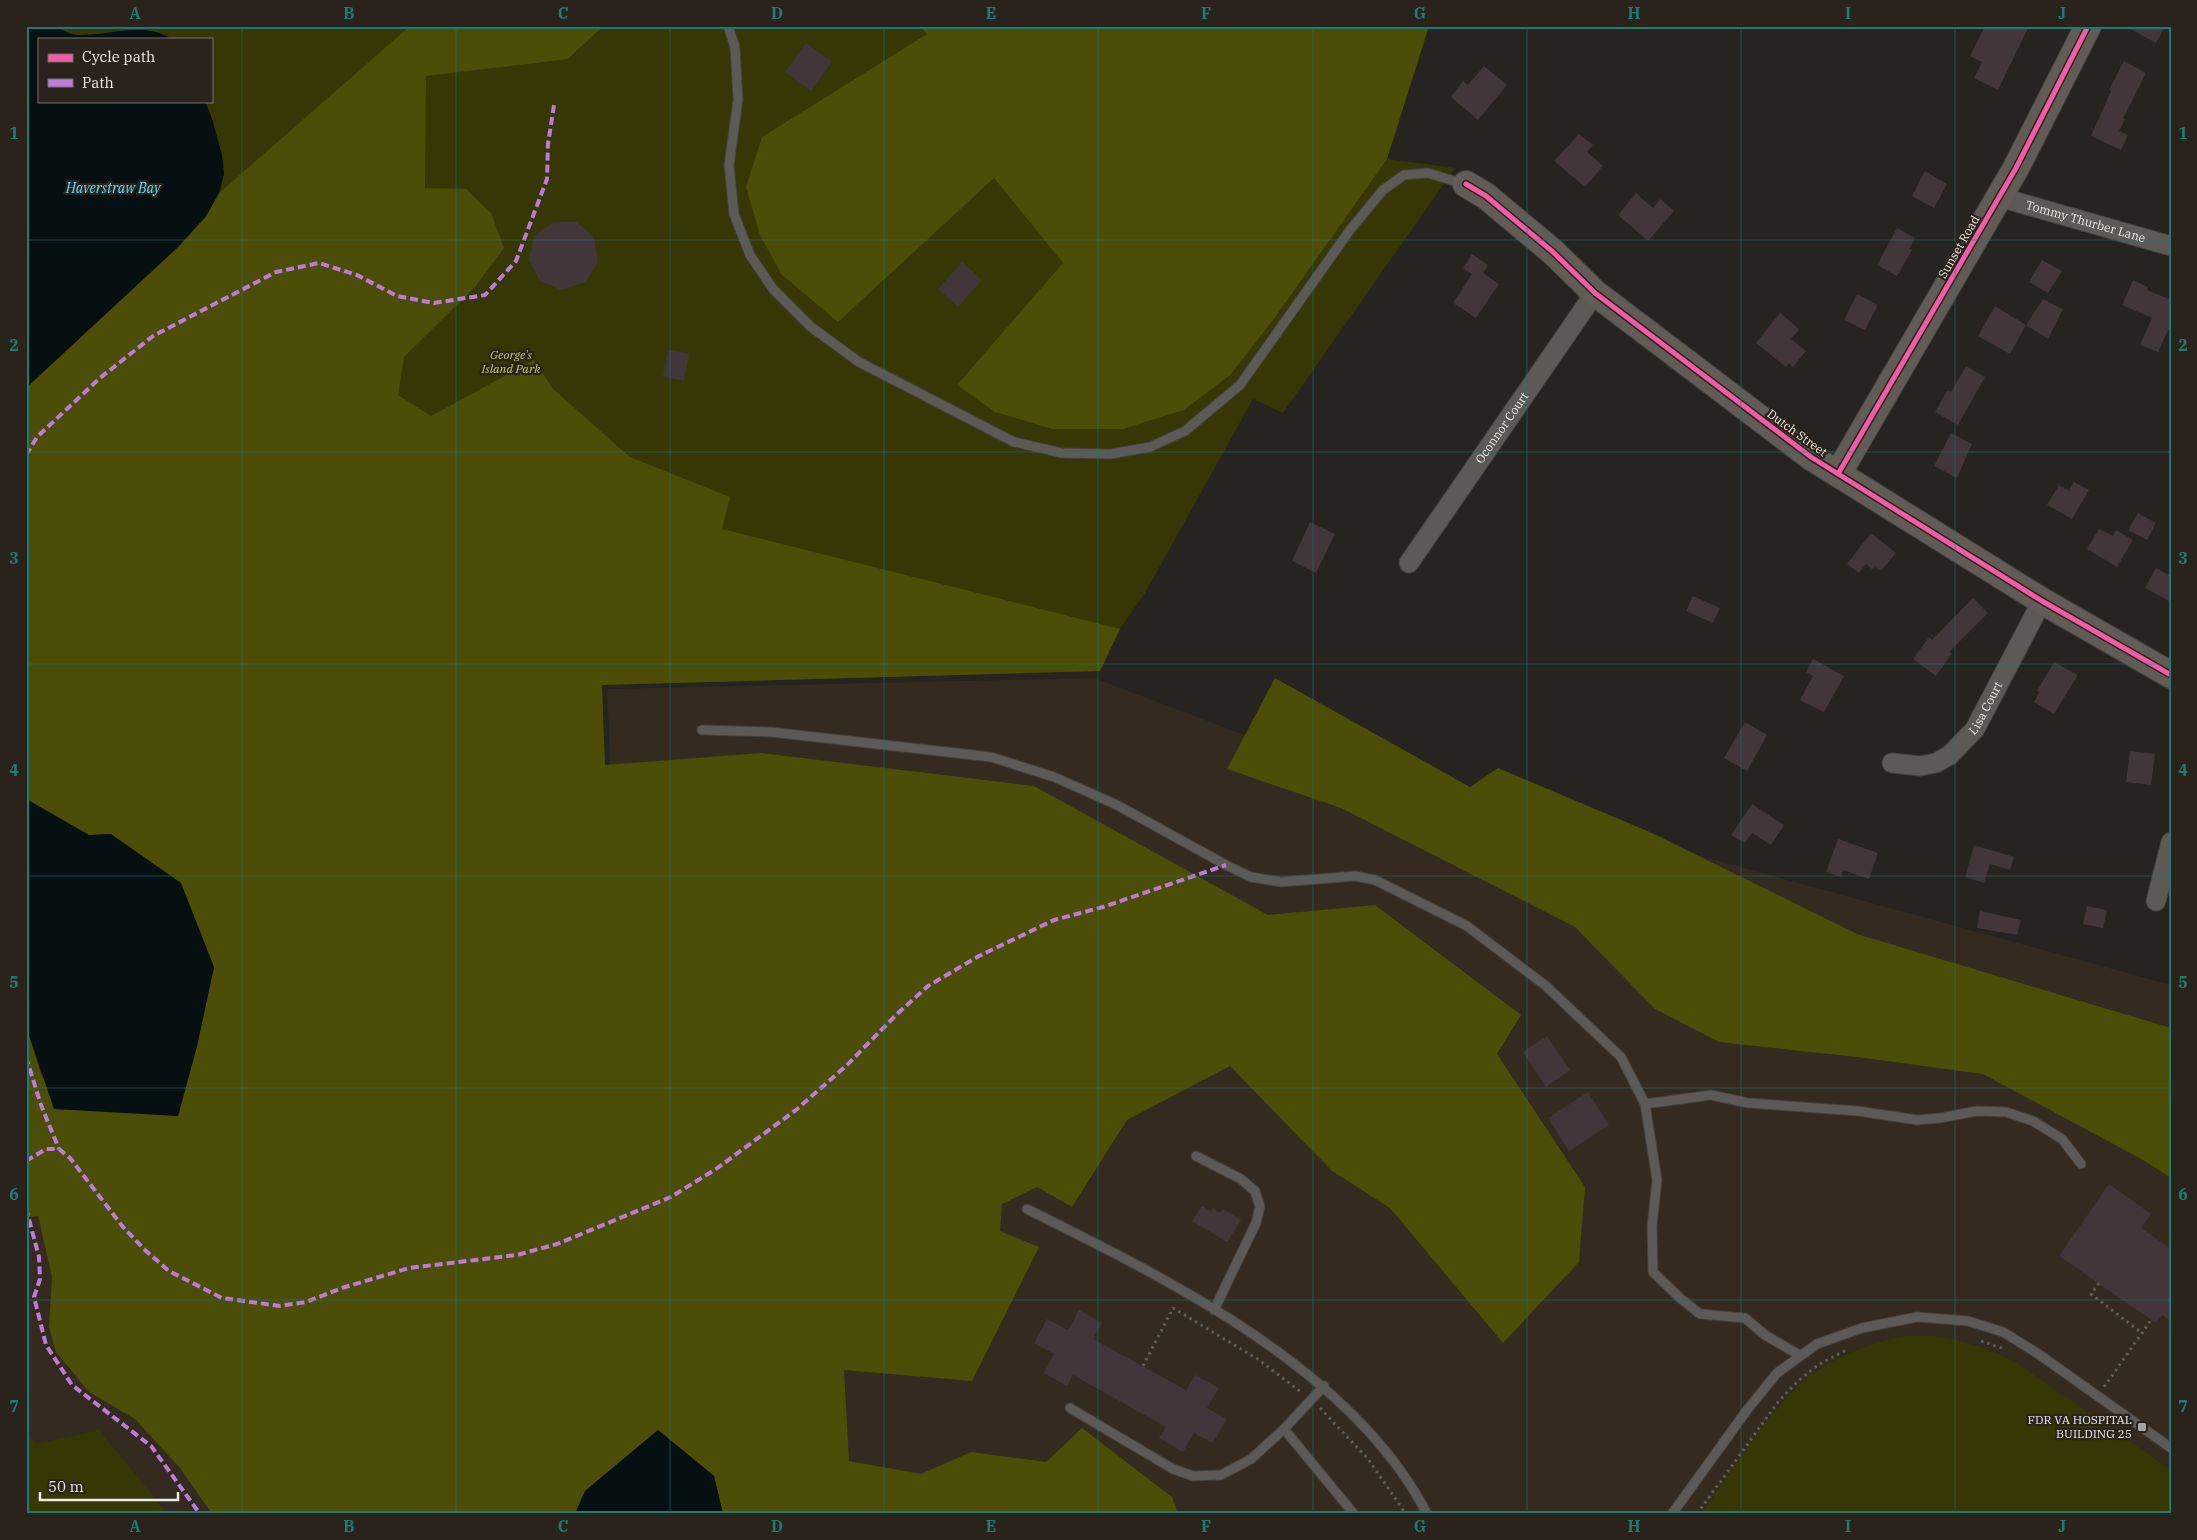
<svg xmlns="http://www.w3.org/2000/svg" width="2197" height="1540" font-family="'IBM Plex Serif',serif">
<rect width="100%" height="100%" fill="#262320"/>
<path fill="#342a1f" d="M1094 678 1245 735 1312 738 1646 841 2171 985V1514H26V697L628 1192 607 689Z"/>
<path fill="#363704" d="M53 26H1429L1387 159 1455 168 1283 413 1253 399 1145 593 1120 629 1100 671 601 685 622 1186 26 388 223 162 212 119 205 101H211V39H171C143 19 106 39 75 35 67 34 60 30 53 26Z
M1931 1336C1963 1340 1989 1348 2017 1363L2171 1470V1514H1701C1732 1472 1761 1422 1798 1386 1823 1362 1867 1343 1901 1337 1911 1335 1921 1336 1931 1336Z
M99 1430 168 1514H26V1434L36 1444Z"/>
<path fill="#4c4d06" d="M410 26H603L568 59 426 76 425 188 466 189 491 213 504 248 475 287 404 357 398 395 431 416 534 360 553 389 630 457 730 497 722 529 1120 629 1100 671 602 685 605 765 761 753 1034 786 1268 915 1375 905 1521 1015 1497 1054 1585 1187 1579 1262 1503 1343 1390 1208 1332 1171 1230 1066 1127 1120 1072 1207 1037 1187 1002 1204 1000 1231 1039 1247 972 1381 844 1370 849 1461 921 1474 971 1452 1046 1462 1082 1428 1172 1497 1178 1514H723L714 1476 658 1430 585 1491 575 1514H212L180 1468 135 1419 89 1392 56 1352 49 1327 52 1277 38 1216 26 1218V1026L42 1077 178 1116 197 1046 214 967 111 834 89 835 26 799V388L178 247 206 217 219 193Z
M920 26H1429L1387 159 1276 316 1230 375 1184 410 1123 429H1052L995 412 957 385 1063 263 994 178 838 322 782 275 760 235 746 187 762 137 927 34Z
M1275 678 1470 787 1498 768 1652 833 1857 934 2171 1028V1178L2143 1160 1983 1074 1857 1057 1719 1042 1655 1009 1575 927 1341 808 1227 769Z"/>
<path fill="#060f11" d="M26 26C35 26 46 24 54 27 63 29 69 35 79 35 107 36 146 21 171 39H39V101H205L212 119 222 155 224 174 219 193 206 216 178 247 26 388Z
M26 799 89 835 111 834 181 883 214 967 197 1046 178 1116 54 1109 26 1026Z
M658 1430 714 1476 723 1514H575L585 1491Z"/>
<path fill="#42363a" d="M1985 26H2029L1998 90 1974 78 1982 62 1970 56Z
M2125 26H2165L2156 43Z
M806 43 832 62 811 91 785 72Z
M2124 61 2146 73 2123 119H2125L2119 131 2128 135 2121 150 2091 136 2111 91 2109 90Z
M1484 66 1507 85 1478 120 1451 97 1463 81 1468 85Z
M1579 134 1593 145 1587 152 1603 166 1585 187 1554 161Z
M1925 171 1947 184 1934 208 1912 196Z
M1636 193 1653 208 1660 199 1674 211 1648 241 1618 215Z
M553 222H577L594 238 598 262 585 282 561 290 540 281 529 260 534 237Z
M1897 228 1915 238 1909 249 1912 250 1897 276 1877 265Z
M1472 254 1488 265 1483 273 1499 284 1476 318 1453 303 1472 274 1463 268Z
M2042 260 2062 271 2048 293 2029 282Z
M962 262 982 280 958 307 938 289Z
M2133 280 2148 287 2147 290 2171 300V324L2158 352 2140 345 2152 318 2122 305Z
M1857 294 1878 305 1865 330 1844 320Z
M2043 299 2063 309 2048 339 2026 325 2010 354 1978 336 1995 306 2026 325Z
M1780 313 1799 329 1791 339 1806 351 1793 367 1789 363 1786 367 1756 343Z
M668 350 689 353 684 381 663 377Z
M1966 366 1985 377 1958 425 1935 412 1947 391 1951 392Z
M1951 433 1972 444 1957 478 1934 466Z
M2074 482 2089 490 2072 519 2047 505 2059 485 2069 491Z
M2138 513 2156 523 2147 540 2128 530Z
M1310 522 1335 534 1316 573 1292 561Z
M2099 529 2113 536 2116 530 2133 540 2117 567 2087 549Z
M1871 533 1896 553 1881 571 1875 567 1873 570 1866 564 1859 573 1847 564Z
M2156 568 2171 576V602L2145 588Z
M1693 596 1720 608 1713 623 1686 611Z
M1973 598 1988 613 1949 652 1952 654 1936 676 1913 659 1929 637 1932 640Z
M1813 659 1844 676 1824 712 1800 700 1813 676 1806 672Z
M2054 662 2078 675 2054 714 2034 702 2039 692 2037 691Z
M1745 722 1767 735 1747 771 1724 758Z
M2130 751 2155 754 2151 785 2126 782Z
M1752 804 1784 825 1771 845 1752 833 1745 843 1731 835Z
M1838 839 1878 853 1869 879 1843 870 1841 877 1826 872Z
M1974 845 2014 857 2010 870 1990 864 1984 883 1965 877Z
M2087 906 2107 910 2103 928 2083 924Z
M1980 911 2021 920 2017 935 1977 928Z
M1547 1036 1570 1070 1546 1087 1523 1052Z
M1588 1092 1609 1125 1569 1151 1548 1118Z
M2109 1184 2151 1214 2141 1228 2171 1249V1321L2162 1315 2156 1323 2059 1256Z
M1202 1206 1211 1211 1213 1208 1220 1213 1223 1209 1241 1220 1227 1242 1192 1221Z
M1079 1310 1102 1323 1093 1339 1186 1390 1195 1375 1219 1388 1207 1408 1227 1419 1213 1443 1194 1433 1183 1452 1159 1438 1166 1427 1073 1375 1067 1386 1044 1373 1054 1354 1034 1343 1047 1319 1068 1330Z"/>
<g fill="none" stroke-linecap="round" stroke-linejoin="round">
<g stroke="#43403e" stroke-width="11">
<path id="lane" d="M728 26 735 47 738 100 729 165 734 214 750 255 773 289 811 327 859 362 1014 442 1062 453 1111 454 1150 447 1185 431 1240 385 1350 230 1383 190 1404 175 1428 173 1464 184
M702 730 771 732 991 757 1054 777 1117 805 1226 865 1251 877 1281 882 1355 876 1375 880 1467 926 1546 986 1621 1057 1645 1104 1657 1180 1652 1226 1653 1272 1680 1298 1700 1314 1745 1318 1765 1335 1801 1356
M1645 1104 1711 1095 1748 1103 1858 1111 1917 1120 1940 1118 1977 1111 2006 1112 2033 1121 2062 1139 2081 1164
M1196 1156 1241 1179 1255 1191 1260 1207 1256 1223 1214 1310
M1027 1209C1167 1279 1353 1369 1427 1514
M1324 1386 1284 1429 1354 1514
M1070 1408 1173 1469 1193 1476 1221 1475 1251 1459 1284 1429
M1672 1514 1747 1410 1777 1373 1817 1344 1862 1328 1917 1317 1968 1321 2003 1332 2037 1353 2171 1448"/>
</g>
<g stroke="#43403e" stroke-width="21">
<g id="street">
<path id="s1" d="M1999 197 2171 246"/>
<path id="s2" d="M1409 563 1595 293"/>
<path id="s3" d="M1892 763 1920 766 1936 763 1950 755 1975 729 2042 601"/>
<path d="M2156 901 2171 842"/>
</g>
</g>
<g stroke="#43403e" stroke-width="28">
<path id="secondary" d="M1466 184 1486 196 1553 252 1595 293 1811 457 2042 601 2171 675
M1838 474 2016 168 2088 26"/>
</g>
<path stroke="#5f5d5a" stroke-width="3" stroke-dasharray="2.5 4" stroke-linecap="butt" d="M2099 1283 2091 1294 2142 1333
M1981 1341 2004 1349
M1143 1366 1173 1308 1259 1360 1301 1392
M2104 1387 2151 1320
M1320 1408 1368 1459 1406 1514
M1697 1514 1778 1402 1798 1381 1818 1365 1846 1350"/>
<use href="#lane" stroke="#5c5956" stroke-width="9"/>
<use href="#street" stroke="#5c5956" stroke-width="19"/>
<use href="#secondary" stroke="#615c56" stroke-width="26"/>
<path stroke="#bd7bd9" stroke-width="4" stroke-dasharray="8 4" stroke-linecap="butt" d="M26 455 37 437 100 378 153 336 276 272 319 263 357 275 397 296 434 303 485 295 516 261 547 179 548 144 554 105
M26 1057 41 1105 59 1149
M26 1161 46 1149H59L70 1158 123 1227 146 1251 169 1271 222 1298 280 1306 306 1302 342 1288 409 1268 517 1255 557 1244 671 1197 716 1169 796 1110 846 1066 897 1014 928 986 979 956 1054 920 1103 907 1226 865
M26 1208 39 1257 40 1279 34 1297 46 1345 72 1385 151 1446 200 1514"/>
<g stroke="#2a231c" stroke-width="8">
<path id="cycleway" d="M1466 184 1486 196 1553 252 1595 293 1811 457 2042 601 2171 675
M1838 474 2016 168 2088 26"/>
</g>
<use href="#cycleway" stroke="#f35aa7" stroke-width="5"/>
</g>
<path fill="none" stroke="#1a7c74" stroke-width="1" stroke-opacity="0.55" d="M242 26V1514M456 26V1514M670 26V1514M884 26V1514M1098 26V1514M1313 26V1514M1527 26V1514M1741 26V1514M1955 26V1514M26 240H2171M26 452H2171M26 664H2171M26 876H2171M26 1088H2171M26 1300H2171"/>
<rect fill="#a7a49f" stroke="#2a231c" stroke-width="2" x="2137" y="1422" width="10" height="10" rx="2.5"/>
<g text-anchor="middle" stroke-width="4.5" stroke-linejoin="round" paint-order="stroke">
<g font-size="12" fill="#ede9e4" stroke="#2a231c">
<text dy="4" stroke="none"><textPath href="#s1" startOffset="90">Tommy Thurber Lane</textPath></text>
<text transform="translate(1959 247) rotate(-60)" y="4">Sunset Road</text>
<text dy="4" stroke="none"><textPath href="#s2" startOffset="164">Oconnor Court</textPath></text>
<text transform="translate(1797 433) rotate(36)" y="4">Dutch Street</text>
<text dy="4" stroke="none"><textPath href="#s3" startOffset="120">Lisa Court</textPath></text>
</g>
<g font-size="12" font-style="italic" fill="#c9cc6a" stroke="#2a231c">
<text x="511" y="359">George's<tspan x="511" dy="14">Island Park</tspan></text>
</g>
<g font-size="12" fill="#ede9e4" stroke="#2a231c" text-anchor="end">
<text x="2132" y="1424">FDR VA HOSPITAL<tspan x="2132" dy="14">BUILDING 25</tspan></text>
</g>
<g font-size="14" font-style="italic" fill="#5be1ff" stroke="#2a231c">
<text x="113" y="193">Haverstraw Bay</text>
</g>
</g>
<rect width="2197" height="1540" fill="none" stroke="#2a231c" stroke-width="55"/>
<rect x="38" y="38" width="175" height="65" fill="#2a231c" stroke="#78726c"/>
<rect x="48" y="54" width="25" height="8" fill="#f35aa7" stroke="#78726c"/>
<text x="82" y="62" font-size="15" fill="#ede9e4">Cycle path</text>
<rect x="48" y="79" width="25" height="8" fill="#bd7bd9" stroke="#78726c"/>
<text x="82" y="88" font-size="15" fill="#ede9e4">Path</text>
<path d="M40 1492v8h138v-8" fill="none" stroke="#ede9e4" stroke-width="2.5"/>
<text x="48" y="1492" font-size="15" fill="#ede9e4" stroke="#2a231c" stroke-width="4" paint-order="stroke">50 m</text>
<rect x="28" y="28" width="2142" height="1484" fill="none" stroke="#1a7c74" stroke-width="2"/>
<g font-size="16" text-anchor="middle" font-weight="bold" fill="#1a7c74">
<text x="135" y="19">A</text>
<text x="349" y="19">B</text>
<text x="563" y="19">C</text>
<text x="777" y="19">D</text>
<text x="991" y="19">E</text>
<text x="1206" y="19">F</text>
<text x="1420" y="19">G</text>
<text x="1634" y="19">H</text>
<text x="1848" y="19">I</text>
<text x="2062" y="19">J</text>
<text x="14" y="139">1</text>
<text x="2183" y="139">1</text>
<text x="14" y="351">2</text>
<text x="2183" y="351">2</text>
<text x="14" y="564">3</text>
<text x="2183" y="564">3</text>
<text x="14" y="776">4</text>
<text x="2183" y="776">4</text>
<text x="14" y="988">5</text>
<text x="2183" y="988">5</text>
<text x="14" y="1200">6</text>
<text x="2183" y="1200">6</text>
<text x="14" y="1412">7</text>
<text x="2183" y="1412">7</text>
<text x="135" y="1532">A</text>
<text x="349" y="1532">B</text>
<text x="563" y="1532">C</text>
<text x="777" y="1532">D</text>
<text x="991" y="1532">E</text>
<text x="1206" y="1532">F</text>
<text x="1420" y="1532">G</text>
<text x="1634" y="1532">H</text>
<text x="1848" y="1532">I</text>
<text x="2062" y="1532">J</text>
</g>
</svg>
